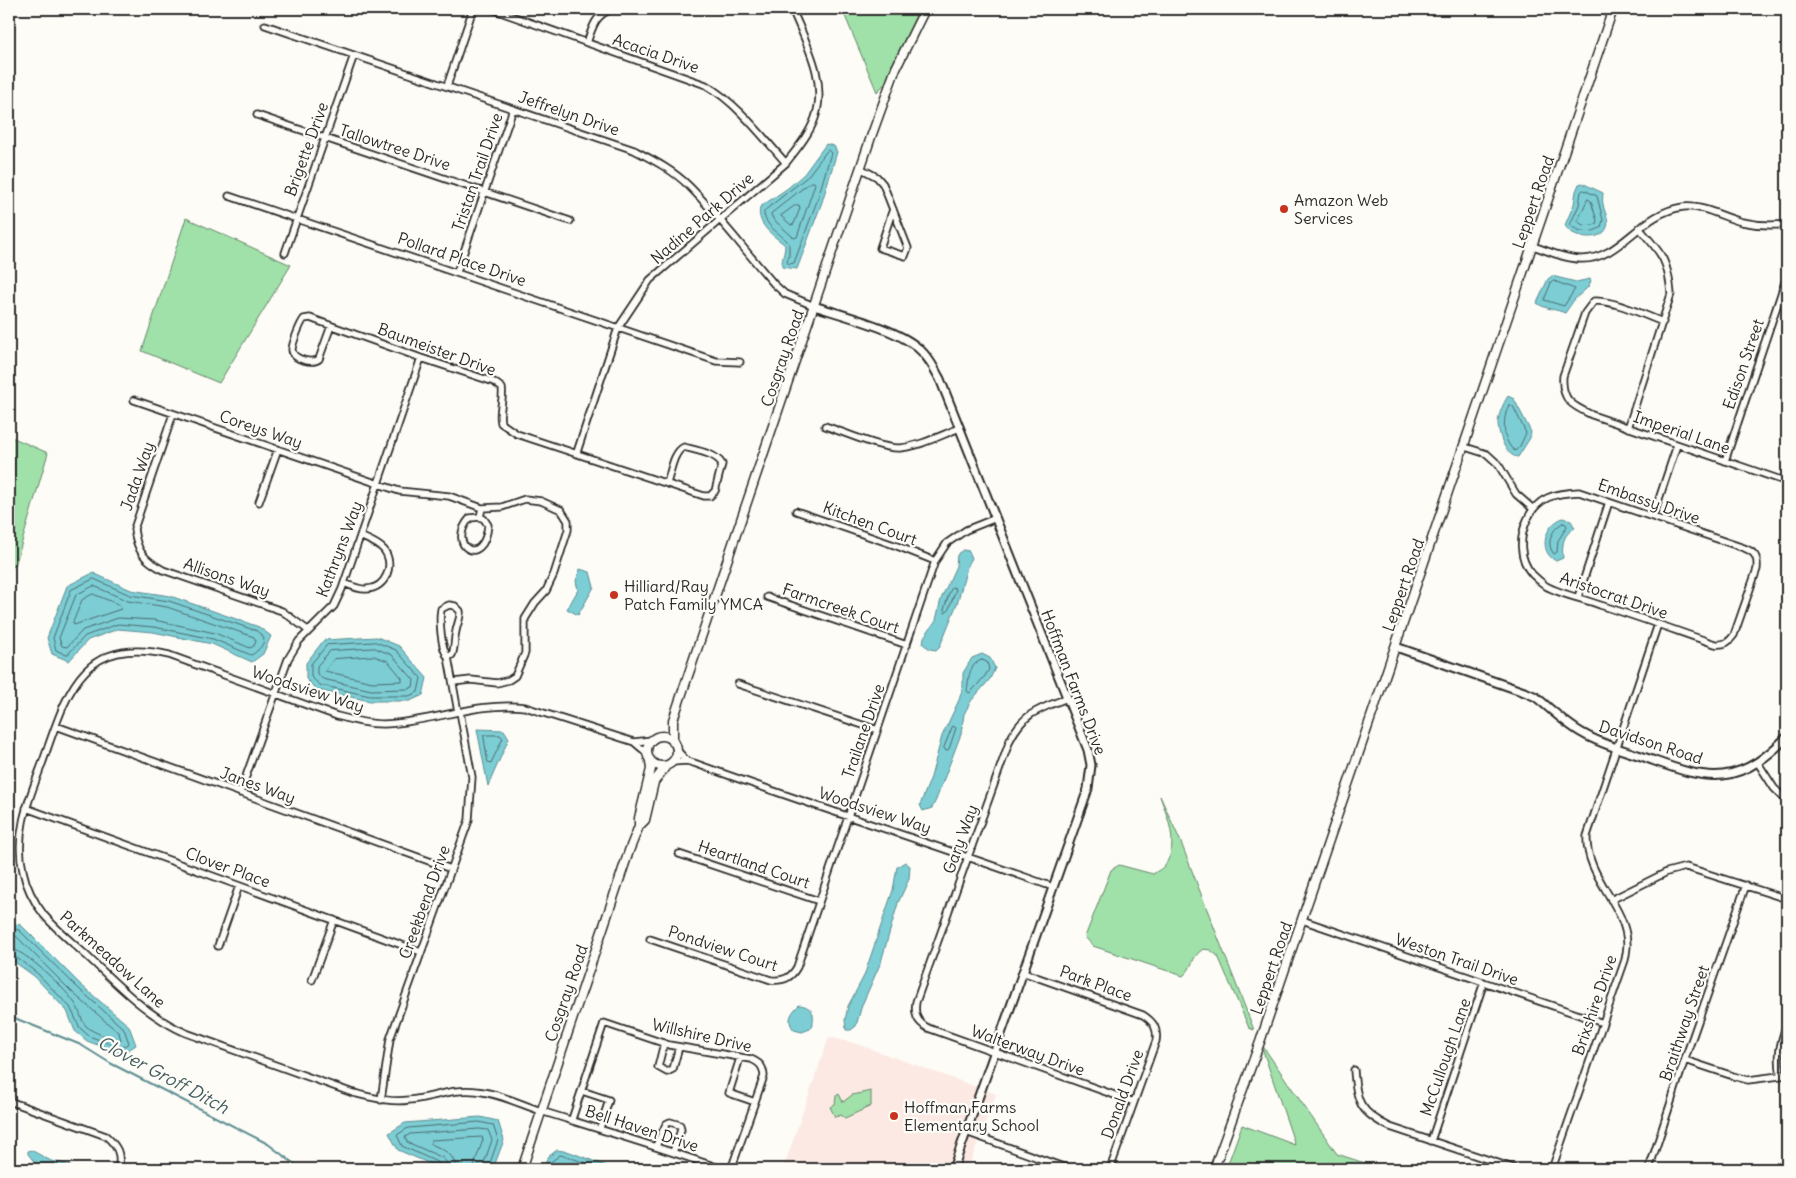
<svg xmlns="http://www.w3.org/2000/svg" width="1796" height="1178" font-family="Delius,sans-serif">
<rect width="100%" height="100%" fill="#fdfcf7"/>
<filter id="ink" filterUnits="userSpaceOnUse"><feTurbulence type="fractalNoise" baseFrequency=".02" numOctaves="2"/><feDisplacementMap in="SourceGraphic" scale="10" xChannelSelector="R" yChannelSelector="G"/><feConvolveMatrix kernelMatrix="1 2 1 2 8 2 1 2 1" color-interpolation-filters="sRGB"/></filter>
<g filter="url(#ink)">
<path fill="#fce9e3" d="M829 1037 857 1044 996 1094 968 1169H783Z"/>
<path fill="#a0e0a9" stroke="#66866a" d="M842 9H925L892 76 877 92Z
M186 218 291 265 219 383 142 351Z
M9 436 48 453 15 566 9 567Z
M1160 796 1180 840 1254 1030 1249 1028 1218 956 1210 950 1203 949C1190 958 1194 967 1183 976L1093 946 1085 937 1111 870 1119 865 1153 874C1157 871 1162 869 1165 865 1180 844 1167 817 1160 796Z
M1260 1042 1337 1154 1383 1169H1226L1242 1125 1295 1145Z
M871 1091V1106L845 1118 841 1115 835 1117 830 1107 835 1104 836 1096 839 1094 843 1102 852 1095Z"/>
<path fill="#7ccdd4" stroke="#5c8c90" d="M826 144 834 146 837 152 822 202 797 269 782 267C781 261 785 253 785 245 773 235 756 225 760 207L788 188 804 174Z
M1582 183 1603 193C1603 196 1602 200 1603 204 1604 212 1610 219 1607 227 1602 243 1570 238 1565 225L1574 204 1576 191 1579 184Z
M1552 276 1576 282 1590 279 1591 281 1588 287 1574 300 1565 313C1556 309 1544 309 1537 303L1548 279Z
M1508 396 1514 399 1531 432 1530 438 1518 457C1505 456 1499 435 1498 424 1498 415 1503 404 1508 396Z
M1563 518 1571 521 1575 528C1562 535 1562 546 1563 558L1556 561C1537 551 1545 524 1563 518Z
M963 550 969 551 972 558 967 567 958 601 940 646 936 650 930 649 923 644 924 637 936 620 941 599 956 566 957 555Z
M580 569 590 572 594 587 578 615 567 609 578 590 576 581Z
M93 573 131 590 170 596 259 627 271 636 263 654 252 662 212 644 153 632 118 629 88 640 69 661 52 654 47 638 67 586Z
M377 637 399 646 427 678 423 695 410 701H370L317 690 306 679V663L324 640Z
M982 654 990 658 995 668 990 679 971 701 964 714 961 734 936 800 932 808 923 811 920 805 931 777 942 736 959 700 963 687V673L972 658Z
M477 729 504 730 509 738 488 786Z
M905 862 910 866 909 879 898 903 881 962 862 1005 856 1026 851 1030H846L845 1020 848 1006 864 976 893 890 897 867Z
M9 923 21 925 81 985 129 1026 136 1045 122 1054 87 1041 75 1031 67 1011 34 976 9 958Z
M799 1005C813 1006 817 1017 810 1029L802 1032 794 1030C786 1020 791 1013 799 1005Z
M480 1117 498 1121 504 1140 493 1169H442L398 1150 389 1133 405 1123Z
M31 1150 51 1161 66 1164 76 1169H40L28 1154V1151Z
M557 1150 570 1152 614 1169H543L548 1157Z"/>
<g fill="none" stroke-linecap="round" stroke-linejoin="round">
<path stroke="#4b6c6f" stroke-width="1" d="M828 150 831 153 817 201 794 263 789 264 787 262 789 256V243C781 234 763 225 764 211L807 177Z
M811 182H814L815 184 797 237 794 238 773 219 771 214Z
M1584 190 1597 196 1603 220 1601 227C1592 234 1579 233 1570 225L1579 205 1581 192Z
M1588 199 1591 201 1597 221 1596 224C1590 226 1582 227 1578 221Z
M796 205H799L800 208 794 224 791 225 781 216Z
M1554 281 1575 289 1564 306 1544 300 1551 283Z
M1509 405 1513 406 1526 433 1520 446 1515 451C1502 442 1502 418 1509 405Z
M1563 523 1566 524 1567 526 1558 541 1557 552 1554 554C1545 544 1552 528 1563 523Z
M94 579 130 595 169 601 257 631C257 632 263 636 263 636 267 643 256 653 251 655L213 639 154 627 118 624 85 636 68 654 66 655 56 650 53 638 71 590Z
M94 586 128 601 167 607 254 637 256 641 254 646 250 648 215 633 154 620 118 618 83 630 67 647 62 646 59 638 76 595Z
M953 587 956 589 948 611 945 613 944 610 949 593Z
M93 594 120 605 121 609 74 625 73 622 82 600Z
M376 642 396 650 421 678 418 692 409 696H370L320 685 311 677V664L327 645Z
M375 648 392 655 414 680 413 687 408 689 371 690 323 679 317 674V666L330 651Z
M374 656 388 661 402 678V681L372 682 325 671 334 659Z
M982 660 987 662 989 669 985 676 971 692 969 693 967 691C969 679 968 664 982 660Z
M953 726 956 728 949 749 946 751 944 748Z
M484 735H500L503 738 491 763 488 762Z
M9 928 19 930 78 988 124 1029 129 1043 121 1048 89 1036 80 1028 70 1007 37 973 13 955 9 954
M9 935 16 936 73 993 119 1033 121 1040 118 1041C108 1037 95 1034 86 1026 81 1021 80 1011 76 1005 68 991 24 949 9 948
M442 1169 439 1163 402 1146 397 1135 408 1128 479 1122 493 1125 498 1140 488 1169
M448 1169 447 1163 443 1158 407 1142 405 1137 410 1134 479 1129 488 1130 492 1140 482 1169
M456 1169C455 1154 444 1150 431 1144V1140L482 1137 483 1140 475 1162 474 1169
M548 1169 552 1161 560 1155 569 1157 600 1169"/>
<path stroke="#5c8c90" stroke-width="2" d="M9 1014 12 1017 81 1045 110 1063 268 1144 297 1166 299 1169"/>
<g stroke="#2b2b2b" stroke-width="9">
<path id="minor" d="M492 9 706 85C738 104 761 135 786 163
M265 25 634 150C653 160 673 170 689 186 719 216 746 252 774 284L785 294 814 306
M587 43C592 28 596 13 613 9
M447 86 473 9
M257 115 570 221
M860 168 877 177 883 184 908 248 905 256 880 248 893 209
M229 196 716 361 740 362
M1533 246C1548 251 1565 259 1581 259 1621 260 1639 213 1683 207 1704 205 1722 217 1742 222 1756 225 1772 226 1787 224
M285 253 354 55
M457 272 513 109
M1663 322C1641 314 1617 301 1594 301L1585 313 1563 376C1561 401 1573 406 1592 415L1787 482
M331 326 319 359C313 364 293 360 292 350 292 344 300 324 304 319L310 318 421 358 494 382 502 388C504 400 498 411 501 423L517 434 704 496H710L715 491 722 464C716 453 695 450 684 447 673 452 671 472 667 483
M134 400 399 491 449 496 482 508 502 507 525 499 541 501 561 510 568 521V530L554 574 546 591 535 603 525 619V653L515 676 509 680 497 683 471 680 453 682
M173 414 134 529C137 551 143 559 163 570L282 611 309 631
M825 426C844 432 881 449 900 448 921 446 941 435 960 428
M1628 428 1671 294C1668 259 1661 253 1639 228
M1465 447 1487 454 1498 464 1516 494 1532 508
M577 452 618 328 650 280 786 163C796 150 809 135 815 118 828 81 806 43 792 9
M1725 461 1787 276
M1579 492 1744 548C1755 552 1758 557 1757 569L1734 635C1729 642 1725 645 1715 644 1677 631 1639 617 1600 605 1584 599 1560 594 1546 586 1542 583 1536 578 1532 574 1519 559 1519 538 1527 520 1537 497 1555 493 1579 492Z
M259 502 278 449
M796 511 897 546 935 561
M480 517 470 518C445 546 484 570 488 525L484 519 480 517 482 508
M1653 517 1677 445
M344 583C351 586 360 590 367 589 386 588 395 565 384 550 378 543 368 540 360 536
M767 597 907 645
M1578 597 1609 502
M448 657 452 655C455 648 454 639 456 631 457 624 461 618 460 611L455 606 449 605 441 609C439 620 441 649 448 657L458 712
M738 684 878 730
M1067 698C1040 709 1024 712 1010 740L916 1002C914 1015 917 1022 928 1028L1134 1102
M56 726 451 869
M634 742 652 740
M676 749 687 761
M672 762 687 761 694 763C813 806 934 844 1053 887
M1758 763 1774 788 1787 801
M240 793 288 659 299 641 334 606 342 589 421 358
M26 808 421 952
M679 854 819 901
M1611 900 1667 872 1686 867 1787 899
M1302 920 1603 1023
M650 939 771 980C784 981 791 978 797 967L935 561 947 543 966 530 996 518
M218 946 239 886
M1022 972 1143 1015C1154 1022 1158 1029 1156 1041L1110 1169
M312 980 334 920
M664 1043 658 1067 667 1072 673 1069 679 1047
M740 1058 729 1093 755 1102
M1685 1060 1733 1076 1748 1080 1787 1075
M1354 1070C1356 1101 1360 1113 1390 1127L1516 1169
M1781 1076C1777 1054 1780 1044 1787 1023
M582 1091 609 1100 600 1128
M381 1100 390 1039 469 820 472 777 460 712
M9 1101 106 1136C117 1146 122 1154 118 1169
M572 1119 604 1023 669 1045 751 1059C760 1063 763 1066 764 1076L733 1164 728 1169H722C662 1148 602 1130 541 1111 520 1104 498 1093 476 1091 453 1088 432 1098 409 1100 390 1103 371 1097 353 1093L186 1033C147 1016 118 985 88 957 73 943 57 930 44 915 34 902 26 886 23 871 14 833 29 799 42 764 66 697 79 634 169 655L337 716C352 720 367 724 383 724 431 723 477 701 525 707L634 742 647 753
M966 1132 1069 1169
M1431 1141 1484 982
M656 1146 666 1124 670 1122 680 1125 681 1130 673 1152
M1552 1169 1625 960C1626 955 1627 949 1627 944 1626 904 1585 877 1587 836L1658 624
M1649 1169 1688 1050 1746 885"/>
</g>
<g stroke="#2b2b2b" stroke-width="11">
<path id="tertiary" d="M814 306C842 315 897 329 918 348 928 356 934 368 940 379L1088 750 1091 765 1088 789 953 1169
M1396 647 1527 693 1536 697C1552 710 1567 725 1584 734 1601 744 1620 749 1638 755 1665 764 1694 778 1723 775 1749 772 1769 755 1787 737"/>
</g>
<g stroke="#2b2b2b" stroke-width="11">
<path id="secondary" d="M647 751a15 15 0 1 1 30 0a15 15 0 1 1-30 0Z
M673 742V720L871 137 896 68 925 9
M639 826V818L651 769 650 761
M522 1169 629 851 639 826 645 820 654 782 666 766
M1214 1169 1260 1042 1613 9"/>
</g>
<use href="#minor" stroke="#fdfcf7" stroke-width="5.5"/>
<use href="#tertiary" stroke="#fdfcf7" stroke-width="7"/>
<use href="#secondary" stroke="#fdfcf7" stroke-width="8"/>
</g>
</g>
<g fill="#c8321e" stroke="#fdfcf7" stroke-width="2">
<circle cx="1284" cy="209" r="5"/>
<circle cx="614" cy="595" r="5"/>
<circle cx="894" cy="1116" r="5"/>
</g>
<g text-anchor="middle" stroke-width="4.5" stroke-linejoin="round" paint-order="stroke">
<g font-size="16" fill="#2b2b2b" stroke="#fdfcf7">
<text transform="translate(656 53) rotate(19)" y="6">Acacia Drive</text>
<text transform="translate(569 113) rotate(19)" y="6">Jeffrelyn Drive</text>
<text transform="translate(395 147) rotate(18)" y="6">Tallowtree Drive</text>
<text transform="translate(306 149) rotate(-70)" y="6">Brigette Drive</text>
<text transform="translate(477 172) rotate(-71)" y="6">Tristan Trail Drive</text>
<text transform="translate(1533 202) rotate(-71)" y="6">Leppert Road</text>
<text transform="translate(702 218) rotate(-41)" y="6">Nadine Park Drive</text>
<text transform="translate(462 259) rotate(19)" y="6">Pollard Place Drive</text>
<text transform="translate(437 349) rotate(20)" y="6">Baumeister Drive</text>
<text transform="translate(782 358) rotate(-71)" y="6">Cosgray Road</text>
<text transform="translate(1743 364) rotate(-71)" y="6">Edison Street</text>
<text transform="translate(261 429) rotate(19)" y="6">Coreys Way</text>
<text transform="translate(1682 432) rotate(19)" y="6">Imperial Lane</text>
<text transform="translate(137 476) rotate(-71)" y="6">Jada Way</text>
<text transform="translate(1649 501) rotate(19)" y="6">Embassy Drive</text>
<text transform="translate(870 523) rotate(20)" y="6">Kitchen Court</text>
<text transform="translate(339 549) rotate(-69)" y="6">Kathryns Way</text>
<text transform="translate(227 577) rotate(19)" y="6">Allisons Way</text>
<text transform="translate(1403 585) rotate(-71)" y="6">Leppert Road</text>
<text transform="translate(1614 595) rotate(19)" y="6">Aristocrat Drive</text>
<text transform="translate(841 608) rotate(19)" y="6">Farmcreek Court</text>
<text transform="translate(1074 682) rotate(69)" y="6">Hoffman Farms Drive</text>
<text transform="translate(308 689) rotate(18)" y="6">Woodsview Way</text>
<text transform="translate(863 731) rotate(-71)" y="6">Trailane Drive</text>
<text transform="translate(1651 742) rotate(18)" y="6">Davidson Road</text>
<text transform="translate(258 785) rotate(20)" y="6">Janes Way</text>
<text transform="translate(875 810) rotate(18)" y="6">Woodsview Way</text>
<text transform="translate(960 839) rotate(-70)" y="6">Gary Way</text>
<text transform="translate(754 864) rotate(19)" y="6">Heartland Court</text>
<text transform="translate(228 867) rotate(20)" y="6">Clover Place</text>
<text transform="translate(424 902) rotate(-70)" y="6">Creekbend Drive</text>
<text transform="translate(723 948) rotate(18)" y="6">Pondview Court</text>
<text transform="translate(113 959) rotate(42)" y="6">Parkmeadow Lane</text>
<text transform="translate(1457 959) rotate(19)" y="6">Weston Trail Drive</text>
<text transform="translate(1271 968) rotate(-71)" y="6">Leppert Road</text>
<text transform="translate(1096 983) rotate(20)" y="6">Park Place</text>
<text transform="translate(566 993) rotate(-71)" y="6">Cosgray Road</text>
<text transform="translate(1594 1005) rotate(-71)" y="6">Brixshire Drive</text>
<text transform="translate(1684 1023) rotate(-71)" y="6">Braithway Street</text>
<text transform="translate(702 1035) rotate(13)" y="6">Willshire Drive</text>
<text transform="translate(1028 1050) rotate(20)" y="6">Walterway Drive</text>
<text transform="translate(1445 1057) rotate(-71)" y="6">McCullough Lane</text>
<text transform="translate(1122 1094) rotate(-70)" y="6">Donald Drive</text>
<text transform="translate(642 1128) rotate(18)" y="6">Bell Haven Drive</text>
</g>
<g font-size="16" fill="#2b2b2b" stroke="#fdfcf7" text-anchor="start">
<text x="1294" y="206">Amazon Web<tspan x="1294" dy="18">Services</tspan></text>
<text x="624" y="592">Hilliard/Ray<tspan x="624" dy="18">Patch Family YMCA</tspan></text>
<text x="904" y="1113">Hoffman Farms<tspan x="904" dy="18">Elementary School</tspan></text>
</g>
<g font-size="18" font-style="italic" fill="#435c5e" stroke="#fdfcf7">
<text transform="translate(163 1075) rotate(28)" y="6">Clover Groff Ditch</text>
</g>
</g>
<rect width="1796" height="1178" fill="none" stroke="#fdfcf7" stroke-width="30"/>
<rect x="15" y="15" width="1766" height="1148" fill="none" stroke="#2b2b2b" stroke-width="2" filter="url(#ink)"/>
</svg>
